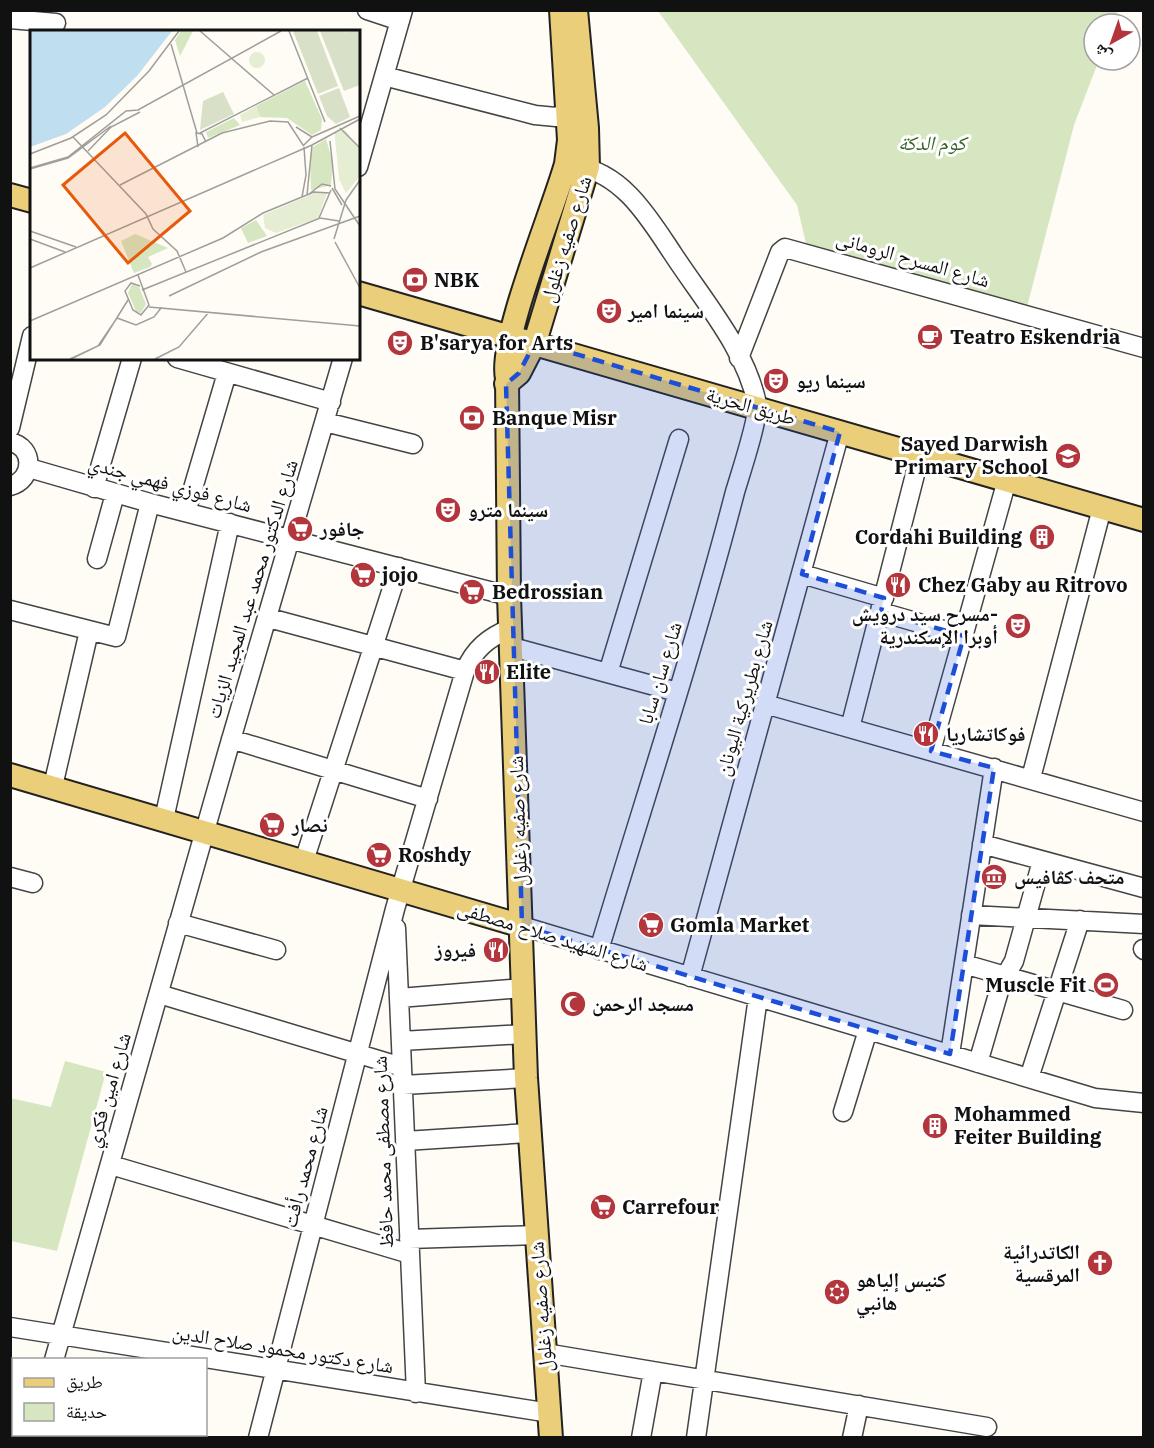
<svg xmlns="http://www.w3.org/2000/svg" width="1154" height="1448" font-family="'IBM Plex Serif','Noto Naskh Arabic',serif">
<rect width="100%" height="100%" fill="#fefcf5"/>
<path fill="#d5e6c1" d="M658 11H1118L1113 24H1094V60H1099L1074 125 1027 307 807 248 797 205Z
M65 1061 106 1072 57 1251 11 1241 10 1098 51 1107Z"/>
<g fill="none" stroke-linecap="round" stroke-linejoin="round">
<g stroke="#444" stroke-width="21">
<path id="minor" d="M367 10 400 21
M10 19 56 23
M384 76 535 115 556 117 580 108
M576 166C623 173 649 218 673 254 703 300 746 349 757 404 759 418 740 475 735 492 695 646 645 797 599 950
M358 167 403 10
M177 358 331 402
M739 358 780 252 785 248 1144 348
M325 422 413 444
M10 428 32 336
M10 442C35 447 34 480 10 486
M29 468 150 503 509 596
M94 488 132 358
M186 512 227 373
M97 559 115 494
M802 574 884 598
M10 610 116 637 150 503
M881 612 964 636
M269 618 465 671
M512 647 677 692
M608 673 679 439
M765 704 1144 812
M850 728 920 455
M231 739 428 799
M931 751 1007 480
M1031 778 1102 508
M53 786 89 631
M164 819 230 523
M982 844 1144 888
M304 861 399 567
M10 877 33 883
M971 915 1144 924
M178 923 276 950
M522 926 1095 1098 1144 1103
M396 928 416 1393
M1143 949 1144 950
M964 964 1123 1010
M690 977 840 432
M159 994 402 1067
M399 998 523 988
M401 1041 524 1034
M950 1054 994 768
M978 1063 1001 984 1014 961 1042 861
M1029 1078 1080 920
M403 1085 526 1078
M843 1112 868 1030
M405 1141 528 1133
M111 1165 410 1254
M409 1239 536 1235
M10 1327 550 1413
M545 1353 987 1427
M54 1360 228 750 343 358
M32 1438 33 1434
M143 1438 144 1434
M258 1438 395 909 465 671C474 649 489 637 511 628
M641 1438 653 1371
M696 1438 758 997
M852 1438 859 1405"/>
</g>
<g stroke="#222" stroke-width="26">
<path id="major" d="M10 195 32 201
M358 293 1144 520
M506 384 519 373 535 342 588 167 587 128 576 10
M10 775 522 926
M551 1438 526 1078 509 596 507 378C498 342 554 208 566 164L569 140 561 10"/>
</g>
<use href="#minor" stroke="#fff" stroke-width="18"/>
<use href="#major" stroke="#eace79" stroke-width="22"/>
</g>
<path fill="#1d4ed8" fill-opacity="0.2" stroke="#1d4ed8" stroke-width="4.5" stroke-dasharray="12 8" stroke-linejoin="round" d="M535 342 840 432 802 574 884 598 881 612 964 636 931 751 994 768 950 1054 522 926 506 384 519 373Z"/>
<defs>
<g id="bank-disc" transform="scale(1.35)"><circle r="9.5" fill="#b3363d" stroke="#fff"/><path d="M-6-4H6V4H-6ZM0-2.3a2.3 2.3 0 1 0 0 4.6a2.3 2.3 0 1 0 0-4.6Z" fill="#fff"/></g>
<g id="theatre-disc" transform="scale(1.35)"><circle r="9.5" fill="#b3363d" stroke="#fff"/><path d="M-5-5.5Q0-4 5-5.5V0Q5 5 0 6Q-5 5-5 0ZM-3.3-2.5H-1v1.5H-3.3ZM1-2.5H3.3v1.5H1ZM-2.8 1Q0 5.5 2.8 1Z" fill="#fff"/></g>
<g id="cafe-disc" transform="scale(1.35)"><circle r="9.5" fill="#b3363d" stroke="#fff"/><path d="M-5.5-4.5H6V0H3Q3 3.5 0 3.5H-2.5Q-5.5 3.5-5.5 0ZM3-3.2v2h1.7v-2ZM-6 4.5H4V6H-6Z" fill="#fff"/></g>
<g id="school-disc" transform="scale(1.35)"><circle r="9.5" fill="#b3363d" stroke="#fff"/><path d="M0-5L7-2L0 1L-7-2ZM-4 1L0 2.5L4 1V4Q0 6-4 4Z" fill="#fff"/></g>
<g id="supermarket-disc" transform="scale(1.35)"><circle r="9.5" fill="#b3363d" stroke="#fff"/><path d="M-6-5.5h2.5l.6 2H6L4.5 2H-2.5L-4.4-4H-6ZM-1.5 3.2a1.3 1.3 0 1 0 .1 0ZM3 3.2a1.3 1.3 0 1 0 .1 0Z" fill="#fff"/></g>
<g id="building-disc" transform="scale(1.35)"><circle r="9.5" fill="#b3363d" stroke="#fff"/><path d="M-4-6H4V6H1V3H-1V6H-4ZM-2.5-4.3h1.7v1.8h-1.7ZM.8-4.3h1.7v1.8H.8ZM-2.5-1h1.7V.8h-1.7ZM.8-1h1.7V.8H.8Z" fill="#fff"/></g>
<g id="restaurant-disc" transform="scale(1.35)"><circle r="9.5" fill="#b3363d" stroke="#fff"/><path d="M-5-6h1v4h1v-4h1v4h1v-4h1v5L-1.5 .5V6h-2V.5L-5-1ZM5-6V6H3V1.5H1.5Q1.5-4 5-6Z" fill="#fff"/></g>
<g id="museum-disc" transform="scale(1.35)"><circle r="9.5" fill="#b3363d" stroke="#fff"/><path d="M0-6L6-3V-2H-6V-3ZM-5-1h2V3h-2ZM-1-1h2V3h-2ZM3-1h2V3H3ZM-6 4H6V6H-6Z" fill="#fff"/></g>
<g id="stadium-disc" transform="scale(1.35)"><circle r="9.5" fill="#b3363d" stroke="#fff"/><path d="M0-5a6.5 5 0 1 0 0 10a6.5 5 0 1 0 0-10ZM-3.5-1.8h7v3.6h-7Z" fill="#fff"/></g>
<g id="mosque-disc" transform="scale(1.35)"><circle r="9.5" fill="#b3363d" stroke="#fff"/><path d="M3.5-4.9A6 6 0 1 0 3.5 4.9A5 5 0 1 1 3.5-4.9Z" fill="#fff"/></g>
<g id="church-disc" transform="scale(1.35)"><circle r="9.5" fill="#b3363d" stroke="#fff"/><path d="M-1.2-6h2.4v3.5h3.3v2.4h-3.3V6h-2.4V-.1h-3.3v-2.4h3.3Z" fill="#fff"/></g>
<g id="synagogue-disc" transform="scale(1.35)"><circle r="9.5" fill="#b3363d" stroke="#fff"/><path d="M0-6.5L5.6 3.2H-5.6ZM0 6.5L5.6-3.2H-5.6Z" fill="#fff"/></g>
</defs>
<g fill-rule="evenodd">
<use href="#bank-disc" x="415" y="280"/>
<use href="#theatre-disc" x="609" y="311"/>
<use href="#cafe-disc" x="930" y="337"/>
<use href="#theatre-disc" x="400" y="343"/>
<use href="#theatre-disc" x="776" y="381"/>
<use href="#bank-disc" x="472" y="418"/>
<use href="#school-disc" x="1068" y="456"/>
<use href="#theatre-disc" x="448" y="510"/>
<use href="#supermarket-disc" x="300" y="529"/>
<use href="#building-disc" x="1042" y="537"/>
<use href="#supermarket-disc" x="363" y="575"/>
<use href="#restaurant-disc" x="898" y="585"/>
<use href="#supermarket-disc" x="472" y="592"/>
<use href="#theatre-disc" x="1018" y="626"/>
<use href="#restaurant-disc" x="487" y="672"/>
<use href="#restaurant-disc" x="926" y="734"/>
<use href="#supermarket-disc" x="272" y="825"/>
<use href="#supermarket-disc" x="379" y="855"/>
<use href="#museum-disc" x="994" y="877"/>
<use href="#supermarket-disc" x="651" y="925"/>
<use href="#restaurant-disc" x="496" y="950"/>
<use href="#stadium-disc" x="1106" y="985"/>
<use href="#mosque-disc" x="573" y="1004"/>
<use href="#building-disc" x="935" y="1126"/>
<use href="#supermarket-disc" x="603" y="1207"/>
<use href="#church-disc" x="1100" y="1263"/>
<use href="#synagogue-disc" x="837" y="1292"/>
</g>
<g text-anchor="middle" stroke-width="6" stroke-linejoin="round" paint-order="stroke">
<g font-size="20" font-style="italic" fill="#346327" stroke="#fff">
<text x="932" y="150">كوم الدكة</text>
</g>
<g font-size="20" fill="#111" stroke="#fff">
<text transform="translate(566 239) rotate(-73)" y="7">شارع صفيه زغلول</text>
<text transform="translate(913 259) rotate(16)" y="7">شارع المسرح الرومانى</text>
<text transform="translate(751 406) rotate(16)" y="7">طريق الحرية</text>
<text transform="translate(170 484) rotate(15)" y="7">شارع فوزي فهمي جندي</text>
<text transform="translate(252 589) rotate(-73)" y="7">شارع الدكتور محمد عبد المجيد الزيات</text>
<text transform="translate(660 673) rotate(-73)" y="7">شارع سان سابا</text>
<text transform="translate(744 698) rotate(-74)" y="7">شارع بطريركية اليونان</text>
<text transform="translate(518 821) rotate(-92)" y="7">شارع صفيه زغلول</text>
<text transform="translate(553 936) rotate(17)" y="7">شارع الشهيد صلاح مصطفى</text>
<text transform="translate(108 1090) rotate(-74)" y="7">شارع امين فكري</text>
<text transform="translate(383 1152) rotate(-92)" y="7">شارع مصطفى محمد حافظ</text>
<text transform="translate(305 1167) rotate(-75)" y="7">شارع محمد رأفت</text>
<text transform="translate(541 1307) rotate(-94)" y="7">شارع صفيه زغلول</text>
<text transform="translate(283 1349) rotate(9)" y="7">شارع دكتور محمود صلاح الدين</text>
</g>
<g font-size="20" font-weight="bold" fill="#111" stroke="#fff" text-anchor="start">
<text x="434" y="287">NBK</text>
<text x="628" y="318">سينما امير</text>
<text x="950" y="344">Teatro Eskendria</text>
<text x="420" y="350">B'sarya for Arts</text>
<text x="796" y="388">سينما ريو</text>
<text x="492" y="425">Banque Misr</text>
<text x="1048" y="451" text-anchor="end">Sayed Darwish<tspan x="1048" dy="23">Primary School</tspan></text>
<text x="468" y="517">سينما مترو</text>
<text x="320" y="536">جافور</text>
<text x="1022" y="544" text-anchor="end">Cordahi Building</text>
<text x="382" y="582">jojo</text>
<text x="918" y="592">Chez Gaby au Ritrovo</text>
<text x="492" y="599">Bedrossian</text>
<text x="998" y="621" text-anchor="end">مسرح سيد درويش-<tspan x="998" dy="23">أوبرا الإسكندرية</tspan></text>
<text x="506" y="679">Elite</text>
<text x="946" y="741">فوكاتشاريا</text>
<text x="292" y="832">نصار</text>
<text x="398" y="862">Roshdy</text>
<text x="1014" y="884">متحف كڤافيس</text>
<text x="670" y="932">Gomla Market</text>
<text x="476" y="957" text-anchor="end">فيروز</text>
<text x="1086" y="992" text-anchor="end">Muscle Fit</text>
<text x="592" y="1011">مسجد الرحمن</text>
<text x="954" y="1121">Mohammed<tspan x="954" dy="23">Feiter Building</tspan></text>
<text x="622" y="1214">Carrefour</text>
<text x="1080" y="1259" text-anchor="end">الكاتدرائية<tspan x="1080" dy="23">المرقسية</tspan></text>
<text x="856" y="1287">كنيس إلياهو<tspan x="856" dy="23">هانبي</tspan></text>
</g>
</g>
<g transform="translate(30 30)">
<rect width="330" height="330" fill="#fefcf5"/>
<path d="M151 1H163L150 26 145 10ZM275 51 292 89 291 100 282 105 257 88 230 87 226 76ZM204 88 210 95 178 108 176 102ZM296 109 303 133 301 155 281 160 280 125 283 117ZM226 190 237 206 218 213 211 198ZM105 204 138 218 118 227 122 234 120 237 104 243 91 211ZM102 254 109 257 116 274 111 283 106 281 98 263Z" fill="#d5e6c1"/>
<path d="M263 1H287L308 56 288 64ZM290 1H315L316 4V1H329L330 55 314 61ZM309 58 320 87 306 94 297 86 289 66ZM193 62 204 84 170 100 173 71Z" fill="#d8e0c7"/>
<path d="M219 30a8 8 0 1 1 16 0a8 8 0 1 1-16 0ZM226 76 230 87 212 92 210 85ZM315 100 330 120V146L316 163 309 149 305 108V103ZM285 163H297L288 188 246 203 235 198 233 185Z" fill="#e5eed2"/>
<path d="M0 1H142L107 46 75 77 36 104 0 117Z" fill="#bfdef0"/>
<path fill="none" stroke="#9f9e9a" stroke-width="1.5" d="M170 1 244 65M259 1 295 92M141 14 167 103M266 97 282 107M310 98 330 118M170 103 278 48M43 107 116 184 123 199 147 221 156 242M300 111 305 159 330 196M273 116 282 107 330 86M168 117 166 103 172 104 176 112M58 121 81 97 110 82M0 124 41 108 76 85 119 41 149 1M0 138 38 127 96 81 108 80 251 1M0 139 38 128 81 96M90 155 192 103 240 91 258 92 273 115M302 158 312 175M279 164 292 154 301 156M277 165 282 115M272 167 276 145 274 117M289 188 301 160M0 201 46 217M0 209 35 222M304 209 316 170 330 150M305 212 330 258M0 238 282 115 330 89M108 245 119 275 111 285 103 280 95 261 101 253 110 256M112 260 290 188 309 191M139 266 231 222 330 186M119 277 330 296M0 291 193 208 233 183 284 162 300 163M40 329 68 316 87 288 106 295 124 287 131 278 330 296M41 329 70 315 98 270M125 329 149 317 179 282"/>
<path fill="#e8590c" fill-opacity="0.15" stroke="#e8590c" stroke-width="3" d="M95 103 160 181 98 233 33 155Z"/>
<rect width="330" height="330" fill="none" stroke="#111" stroke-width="3"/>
</g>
<rect width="1154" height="1448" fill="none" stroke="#111111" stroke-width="24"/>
<rect x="12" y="1358" width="195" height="78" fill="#ffffff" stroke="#a0a0a0" stroke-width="1.5"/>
<rect x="24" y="1378" width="30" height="9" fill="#eace79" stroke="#a0a0a0" stroke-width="1.5"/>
<text x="66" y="1388" font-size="18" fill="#111111">طريق</text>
<rect x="24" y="1403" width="30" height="18" fill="#d5e6c1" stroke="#a0a0a0" stroke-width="1.5"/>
<text x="66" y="1418" font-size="18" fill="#111111">حديقة</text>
<g transform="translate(1112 42) rotate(220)"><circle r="28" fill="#ffffff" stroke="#a0a0a0" stroke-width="1.5"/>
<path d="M0-4.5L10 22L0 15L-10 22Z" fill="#b3363d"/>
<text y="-9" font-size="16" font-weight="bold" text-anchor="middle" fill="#111111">ش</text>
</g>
</svg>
